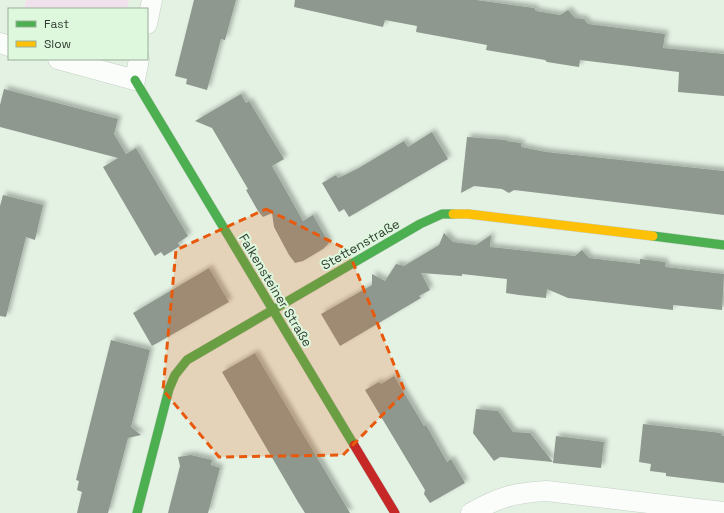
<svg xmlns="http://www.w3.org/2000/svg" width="724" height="513" font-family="'Space Grotesk',sans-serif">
<defs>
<filter id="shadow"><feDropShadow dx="3.5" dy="-3.5" stdDeviation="2" flood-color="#0004"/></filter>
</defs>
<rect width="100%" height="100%" fill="#e4f2e4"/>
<path fill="#f1e1ed" d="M26 0H129L127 9H24Z"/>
<path fill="#8e988e" filter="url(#shadow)" d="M194 0H236L225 40 221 39 207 90 186 84 187 79 175 76Z
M295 0H476L534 8 536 11 560 15 568 10 575 18 584 19 588 24 665 34 663 48 724 54V96L678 92 679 72 580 60 579 67 547 62 545 60 486 50 487 45 416 32 417 26 385 20 383 27 294 7Z
M4 89 118 119 114 134 126 154 136 148 188 236 178 243 180 246 164 256 161 252 155 256 103 167 118 158 0 127V105Z
M241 94 246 103 249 101 284 159 272 166 303 221 313 215 329 243 323 249 303 261 295 263 289 255 274 227 272 213 263 217 258 211 246 190 248 189 212 128 195 121Z
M432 132 448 159 349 217 344 209 339 212 322 183 336 175 338 178 357 169 404 141 408 147Z
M467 137 506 140V141L521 143V147L546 152 724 171V215L514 190 509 193 502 189 474 186 461 193Z
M3 195 43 205 35 240 26 237 6 317 0 316V206Z
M444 233 453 242 476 245 491 235 490 247 575 256 582 250 589 258 640 264V259L665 262V267L724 274 722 310 673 305V310L568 298 547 289 546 298 519 295 506 293 507 279 462 274V276L421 273 430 290 419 296 421 298 340 346 321 314 372 285V274L385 281 396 264 404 266 439 245Z
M209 268 229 302 152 346 133 313Z
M111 340 150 350 131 427 141 435 128 438 108 513H77L82 492 77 490 79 481 76 480Z
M255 353 306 439 350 513H305L298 502 222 372Z
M394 376 424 426 426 425 447 462 451 459 465 483 430 503 424 494 425 490 365 390 379 382 381 384Z
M476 409 498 411 513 432 530 433 553 462 500 457 494 461 473 433Z
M643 424 721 433V435L724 436V483L666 476V473L650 471 651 464 639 462Z
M556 436 604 442 601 468 553 463Z
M191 455 212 460 211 465 220 468 208 513H168L180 466 178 457Z"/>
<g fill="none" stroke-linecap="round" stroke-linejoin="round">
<g stroke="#c3cfc3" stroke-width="21">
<path id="street" d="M147 24 152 0
M0 43 9 46
M58 59 135 80 139 59
M471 513C501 496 514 493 547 491L724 512"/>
</g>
<g stroke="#c3cfc3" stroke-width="10">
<path id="fast" d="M135 80 354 445
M653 236 724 245
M137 513 169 389 175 375 187 360 420 224 442 214H453"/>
</g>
<g stroke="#c3cfc3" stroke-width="10">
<path id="slow" d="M453 214H468L653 236"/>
</g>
<g stroke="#c3cfc3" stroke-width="10">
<path id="jam" d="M354 445 395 513"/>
</g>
<use href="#street" stroke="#fbfdfb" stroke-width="20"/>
<use href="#fast" stroke="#4caf50" stroke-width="9"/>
<use href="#slow" stroke="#ffc107" stroke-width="9"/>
<use href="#jam" stroke="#c62828" stroke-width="9"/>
</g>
<path fill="#e8590c" fill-opacity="0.2" stroke="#e8590c" stroke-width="3" stroke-dasharray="8 5" stroke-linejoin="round" d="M266 209 348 250 405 392 343 455 219 457 163 390 176 250Z"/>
<g text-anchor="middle" stroke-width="4" stroke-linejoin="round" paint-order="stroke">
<g font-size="13" fill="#323c32" stroke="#def8de">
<text transform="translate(360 244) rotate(-30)" y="5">Stettenstraße</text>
<text transform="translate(276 290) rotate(59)" y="5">Falkensteiner Straße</text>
</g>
</g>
<rect x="8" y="8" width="140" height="52" fill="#def8de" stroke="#99ad99"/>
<rect x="16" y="21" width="20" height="6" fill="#4caf50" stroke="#99ad99"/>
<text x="44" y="28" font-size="12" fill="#323c32">Fast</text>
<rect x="16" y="41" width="20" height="6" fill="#ffc107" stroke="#99ad99"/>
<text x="44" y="48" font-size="12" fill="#323c32">Slow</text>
</svg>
